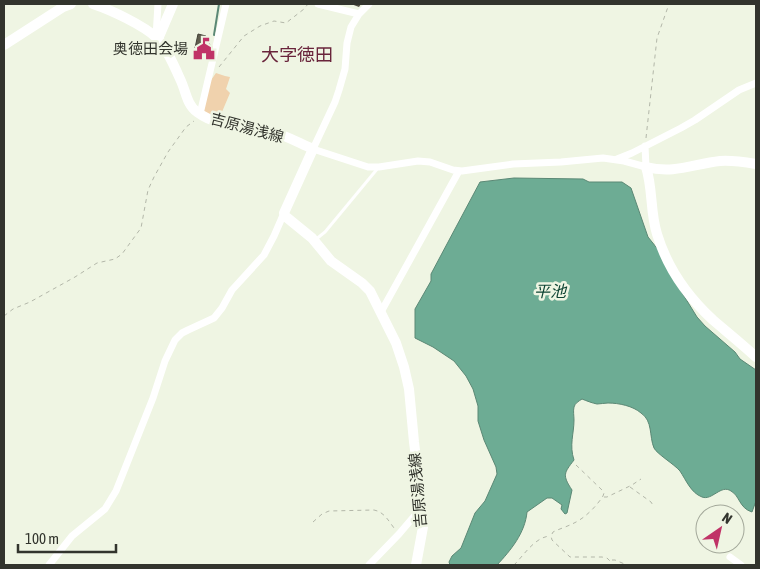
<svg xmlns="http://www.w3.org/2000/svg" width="760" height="569" font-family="'Asap Condensed','Noto Sans JP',sans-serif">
<rect width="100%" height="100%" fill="#eff5e3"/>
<path fill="#f0d2ad" d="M216 73 225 76 230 77 226 89 230 93 219 119 203 111 209 83Z"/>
<path fill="#6dac94" stroke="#5b8875" d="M514 178 583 179 589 182H622L631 188 648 237 656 247 662 252 676 283 697 317 705 326 735 352 740 359 756 370V501L752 512C739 508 740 496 731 491 721 484 712 501 702 497 691 493 686 480 680 471 674 464 657 454 654 448 649 436 653 421 641 413 633 406 619 403 608 403 604 403 601 404 597 404 592 403 587 401 582 399 579 401 575 403 574 407 573 411 574 416 574 420 574 434 569 445 574 460 564 473 562 475 572 490L567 513 565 514 561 509 562 505 552 498H547L527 512C525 533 511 550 497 565H450L449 562 452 556 461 548 475 513 485 501 497 474 496 467 484 440 478 421V406L473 389 466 376 454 361 433 347 415 338V309L431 281V274L480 182Z"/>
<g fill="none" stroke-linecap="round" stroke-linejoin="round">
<path stroke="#5b8875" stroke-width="2" d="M214 35 219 4"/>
<path stroke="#b3b7a9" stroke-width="1" stroke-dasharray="4 4" stroke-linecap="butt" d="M219 67 244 36 260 26 274 21 286 23 304 9 308 4
M646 138 657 38 669 4
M4 316 13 309 30 302 75 277 97 263 115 259 122 254 141 228 148 190 154 177 168 152 186 127 194 121
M576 465 602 490 604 493 603 496C596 507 584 519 572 524 566 527 559 529 553 532L551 536 552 540 570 557H602L607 558 610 561 611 565
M630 487 651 502 654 507
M604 497H607L632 485 641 479
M313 522 322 514 329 511 374 510C384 512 388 520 394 528
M612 560H615L627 565
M514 565C524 555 535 537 550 536"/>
<path stroke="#fff" stroke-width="3" d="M315 240 325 232 378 168"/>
<path stroke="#fff" stroke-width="7" d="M318 4 359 14
M369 4 359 14 351 27 347 43 345 69 339 90 335 102 313 149 368 167H379L418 161 430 162 453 170 462 171 513 164 561 162 603 158 624 161 646 167 645 146
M156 37 158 4
M200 114 226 4
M617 159 632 153 681 128 695 120 739 90 756 83
M381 312 459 171
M730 557 741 565
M49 565 72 536 105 509 116 491 153 398 165 361 175 340 182 333 188 330 214 318 222 308 232 290 264 255 274 236 284 213
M369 565 399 534 422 507"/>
<path stroke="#fff" stroke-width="10" d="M93 4C111 10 143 25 157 38 166 46 176 70 181 81 186 92 187 105 197 112 220 129 245 124 270 131 285 135 299 143 313 149L284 213 285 216 312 238 331 261 362 283 370 291 396 343 404 367 409 389 414 442 422 507 423 527 416 565
M158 39 173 4
M4 45 63 7 71 4
M646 167C653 189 650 212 657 234 667 267 688 297 713 320 727 332 742 344 756 357
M646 167C675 174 693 164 720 161 732 160 744 162 756 164"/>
</g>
<path fill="#524f42" d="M351 4H361L359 7Z
M209 41V43L211 46 209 55 198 52 195 48Z"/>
<path fill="#424036" d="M206 36 209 41V43L211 46 209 55 205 50V41Z"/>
<path fill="#5f5c4d" stroke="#424036" d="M198 34 206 36 205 41H207L205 50 195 48Z"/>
<defs>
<g id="civic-bare" transform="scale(1.725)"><path d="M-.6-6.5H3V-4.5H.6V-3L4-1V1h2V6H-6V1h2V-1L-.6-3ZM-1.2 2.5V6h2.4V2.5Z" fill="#c03367" stroke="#eff5e3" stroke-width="2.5" paint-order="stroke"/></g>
</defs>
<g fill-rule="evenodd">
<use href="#civic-bare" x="204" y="49"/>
</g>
<g text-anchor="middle" stroke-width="5" stroke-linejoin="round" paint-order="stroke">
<g font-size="15" fill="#32342d" stroke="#eff5e3" text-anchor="end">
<text x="188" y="54">奥徳田会場</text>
</g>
<g font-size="15" fill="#32342d" stroke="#eff5e3">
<text transform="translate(247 128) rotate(15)" y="5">吉原湯浅線</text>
<text transform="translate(418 490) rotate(-95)" y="5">吉原湯浅線</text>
</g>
<g font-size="16" font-style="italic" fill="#0e4433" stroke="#eff5e3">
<text x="550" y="297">平池</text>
</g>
<g font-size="18" fill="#69243b" stroke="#eff5e3">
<text x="297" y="61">大字徳田</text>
</g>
</g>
<rect width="760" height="569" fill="none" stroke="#32342d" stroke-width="10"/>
<g transform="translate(720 529) rotate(34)"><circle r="24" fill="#eff5e3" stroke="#a3a89a"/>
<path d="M0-4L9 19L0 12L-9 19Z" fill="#c03367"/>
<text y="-8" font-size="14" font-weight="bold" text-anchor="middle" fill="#32342d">N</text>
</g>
<path d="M18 544v8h98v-8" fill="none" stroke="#32342d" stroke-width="2.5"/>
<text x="25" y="544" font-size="15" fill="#32342d" stroke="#eff5e3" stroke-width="4" paint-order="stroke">100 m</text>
</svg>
